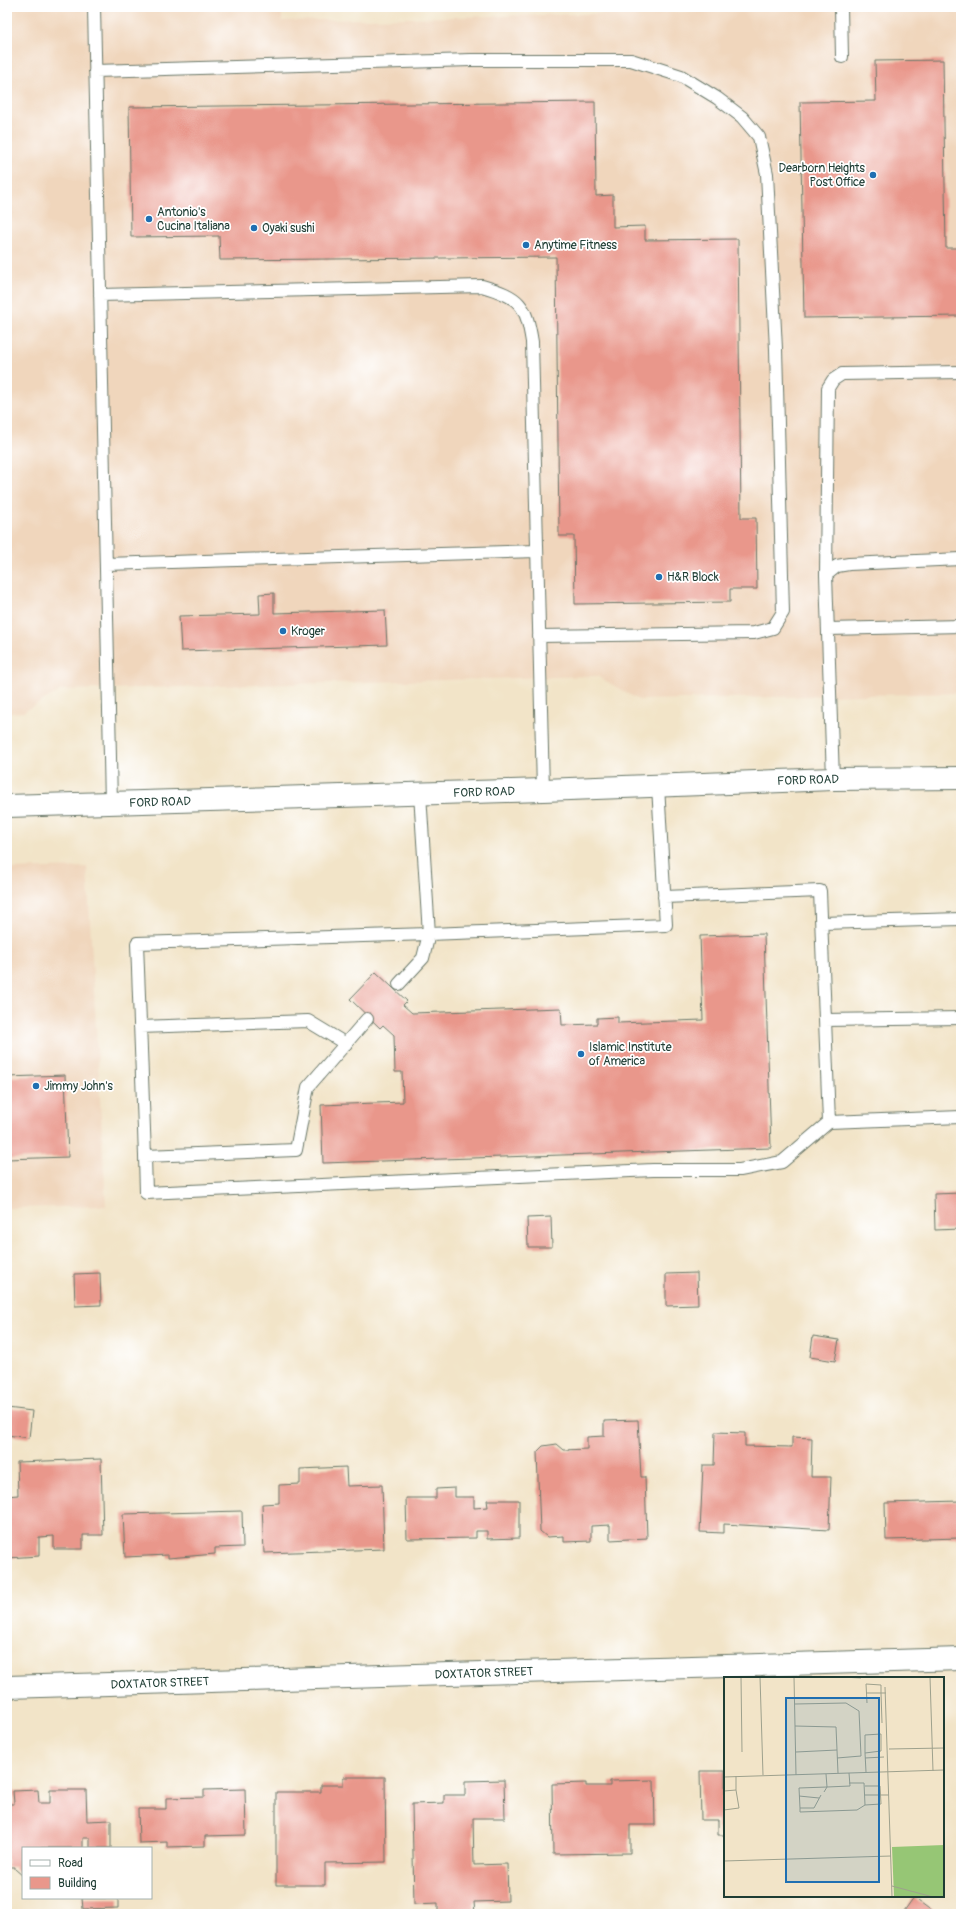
<svg xmlns="http://www.w3.org/2000/svg" width="968" height="1921" font-family="Pangolin,sans-serif">
<rect width="100%" height="100%" fill="#fff"/>
<filter id="ink" filterUnits="userSpaceOnUse"><feTurbulence type="fractalNoise" baseFrequency=".025" numOctaves="2"/><feDisplacementMap in="SourceGraphic" scale="8" xChannelSelector="R" yChannelSelector="G"/><feConvolveMatrix kernelMatrix="1 2 1 2 8 2 1 2 1" color-interpolation-filters="sRGB"/></filter>
<filter id="wash" filterUnits="userSpaceOnUse"><feTurbulence type="fractalNoise" baseFrequency=".012" numOctaves="4" result="noise"/><feDisplacementMap in="SourceGraphic" scale="16" xChannelSelector="R" yChannelSelector="G"/><feGaussianBlur stdDeviation="0.9" result="paint"/><feColorMatrix in="noise" values="0 0 0 0 0 0 0 0 0 0 0 0 0 0 0 0 0 1.4 0 .05"/><feComposite in="paint" operator="in"/></filter>
<g filter="url(#wash)">
<rect width="100%" height="100%" fill="#f2e4c8"/>
<path fill="#f0d6bc" d="M7 7H282V21L792 9 793 7H961V693L639 700 597 676 62 690 23 712 7 713Z
M87 867 106 1206 7 1208V869Z"/>
<g id="blocks">
<path fill="#e9978b" d="M943 60 946 248H961V316L804 318 800 102 876 101 875 61Z
M595 102 596 196 613 195V227L645 226V240L738 239 741 518H756L757 589H730V602L575 604 574 536H559L556 257 220 260 219 236 131 237 129 107Z
M274 593V613L385 610 387 645 181 651 179 616 260 614 259 594Z
M764 934 771 1148 323 1163 321 1105 403 1102 402 1072H395L394 1035 383 1025 380 1028 350 999 376 972 407 1001 403 1005 412 1013 561 1008 562 1025 597 1024V1018L618 1017V1023L703 1020 700 936Z
M65 1075 68 1157 7 1159V1077Z
M961 1193V1229L935 1230 934 1194Z
M551 1217 552 1247H528L527 1218Z
M100 1273 101 1305 75 1306 74 1274Z
M697 1273 698 1305 666 1306V1274Z
M813 1336 839 1340 835 1361 810 1357Z
M7 1408 32 1411 29 1438 7 1435Z
M638 1420 641 1477H645L647 1538 610 1540V1525L591 1526V1541L564 1542V1536L547 1537 540 1531 537 1452 543 1446 557 1444 564 1450 587 1449V1437L604 1436V1421Z
M715 1432 745 1433V1446L792 1447V1437L812 1438 811 1477H831L829 1530 724 1524V1533L700 1532 703 1465H714Z
M101 1459 103 1535H83V1549H54V1536L39 1537V1556L7 1558V1496L18 1495 17 1462Z
M346 1467 347 1486 382 1485 384 1549 264 1553 262 1504 279 1503V1485L300 1484V1469Z
M455 1488V1497H474V1508L488 1507 487 1500H519V1538L487 1539V1531H476V1538L407 1539 406 1498H436V1489Z
M961 1501V1538L886 1540 885 1503Z
M242 1511 243 1547 215 1548V1554L168 1558V1555L125 1557 123 1514Z
M700 1771H725V1835H718V1820H701Z
M343 1777H385L386 1862 325 1863V1885H276V1792H321V1785H343Z
M504 1780 505 1818H473L474 1865 507 1864 508 1901 474 1902 475 1914H438V1903L414 1904 412 1804 444 1803V1795H465V1781Z
M654 1780 655 1825H630V1853L553 1854 552 1784 586 1783V1786H610V1781Z
M245 1789 246 1835 205 1836V1846L167 1847V1842L139 1843 138 1809H166V1798L204 1797V1790Z
M38 1790 39 1803H50V1790H86L87 1821 111 1820V1848H90V1838H83V1848H23V1876L15 1869V1867H7V1804H14L13 1791Z
M914 1897 937 1914H902Z
M82 1898H118V1908L83 1909Z"/>
</g>
</g>
<g filter="url(#ink)">
<use href="#blocks" fill-opacity="0" stroke="#697768" stroke-width="1"/>
<g fill="none" stroke-linecap="round" stroke-linejoin="round">
<g stroke="#697768" stroke-width="14">
<path id="service" d="M94 7 111 804
M841 7 842 57
M95 71 471 60H631L681 76 717 98 742 117 759 137 767 174 776 349 783 612 773 628 754 633 539 636
M100 295 482 286C520 297 526 304 532 342L543 790
M106 564 537 551
M826 575 837 566 849 564 961 559
M828 629 961 626
M833 779 826 575 828 388 833 380 842 374 961 372
M664 897 820 891 829 1122 961 1117
M822 923 961 919
M399 984 423 958 429 934 666 925 658 786
M367 1019 308 1087 296 1150 145 1156 137 943 429 934 420 794
M825 1020 961 1018
M140 1027 308 1021 346 1044
M145 1156 146 1193 653 1170H740L782 1162 829 1122"/>
</g>
<g stroke="#697768" stroke-width="24">
<path id="minor" d="M7 1687 961 1659"/>
</g>
<g stroke="#697768" stroke-width="24">
<path id="primary" d="M7 806 543 790 833 779 961 778"/>
</g>
<use href="#service" stroke="#fff" stroke-width="12"/>
<use href="#minor" stroke="#fff" stroke-width="22"/>
<use href="#primary" stroke="#fff" stroke-width="22"/>
</g>
</g>
<g fill="#1f6fb2" stroke="#fff" stroke-width="1.5">
<circle cx="873" cy="175" r="4"/>
<circle cx="149" cy="219" r="4"/>
<circle cx="254" cy="228" r="4"/>
<circle cx="526" cy="245" r="4"/>
<circle cx="659" cy="577" r="4"/>
<circle cx="283" cy="631" r="4"/>
<circle cx="581" cy="1054" r="4"/>
<circle cx="36" cy="1086" r="4"/>
</g>
<g text-anchor="middle" stroke-width="3.5" stroke-linejoin="round" paint-order="stroke">
<g font-size="12" fill="#1f3d34" stroke="#fff" text-anchor="start">
<text x="865" y="172" text-anchor="end">Dearborn Heights<tspan x="865" dy="14">Post Office</tspan></text>
<text x="157" y="216">Antonio's<tspan x="157" dy="14">Cucina Italiana</tspan></text>
<text x="262" y="232">Oyaki sushi</text>
<text x="534" y="249">Anytime Fitness</text>
<text x="667" y="581">H&amp;R Block</text>
<text x="291" y="635">Kroger</text>
<text x="589" y="1051">Islamic Institute<tspan x="589" dy="14">of America</tspan></text>
<text x="44" y="1090">Jimmy John's</text>
</g>
<g font-size="12" fill="#1f3d34" stroke="#fff">
<text transform="translate(808 780) rotate(-2)" y="4">FORD ROAD</text>
<text transform="translate(484 792) rotate(-2)" y="4">FORD ROAD</text>
<text transform="translate(160 802) rotate(-2)" y="4">FORD ROAD</text>
<text transform="translate(484 1673) rotate(-2)" y="4">DOXTATOR STREET</text>
<text transform="translate(160 1683) rotate(-2)" y="4">DOXTATOR STREET</text>
</g>
</g>
<g transform="translate(724 1677)">
<rect width="220" height="220" fill="#f2e4c8"/>
<path d="M220 168V220H170L168 170Z" fill="#96c675"/>
<path fill="none" stroke="#9ea18d" stroke-width="1" d="M17 0 18 75M36 0 39 98M70 0 72 98M118 0 137 1M206 0 209 94M161 10 168 220M142 16H157L158 46M143 26 142 7 157 8V16H162M71 27 122 26 135 34 137 79 113 81M71 49 112 50 114 96M165 72 220 71M72 75 113 73M141 76 157 74V57L141 58V76L142 95M141 81 160 80M12 99V113M0 100 220 93M125 106H140L141 128 157 127 156 109H141M0 114 12 113 15 131 0 133M100 115 103 110 126 109 125 96M97 118 90 131H76L75 111 103 110 102 97M141 118H165M75 119 95 121M76 131V135L133 133 141 128M0 184 167 179M168 209 209 220"/>
<path fill="#1f6fb2" fill-opacity="0.15" stroke="#1f6fb2" stroke-width="2" d="M62 21H155V205H62Z"/>
<rect width="220" height="220" fill="none" stroke="#1f3d34" stroke-width="2"/>
</g>
<rect width="968" height="1921" fill="none" stroke="#fff" stroke-width="24"/>
<rect x="22" y="1847" width="130" height="52" fill="#ffffff" stroke="#a5b1ae"/>
<rect x="30" y="1860" width="20" height="6" fill="#ffffff" stroke="#a5b1ae"/>
<text x="58" y="1867" font-size="12" fill="#1f3d34">Road</text>
<rect x="30" y="1877" width="20" height="12" fill="#e9978b" stroke="#a5b1ae"/>
<text x="58" y="1887" font-size="12" fill="#1f3d34">Building</text>
</svg>
